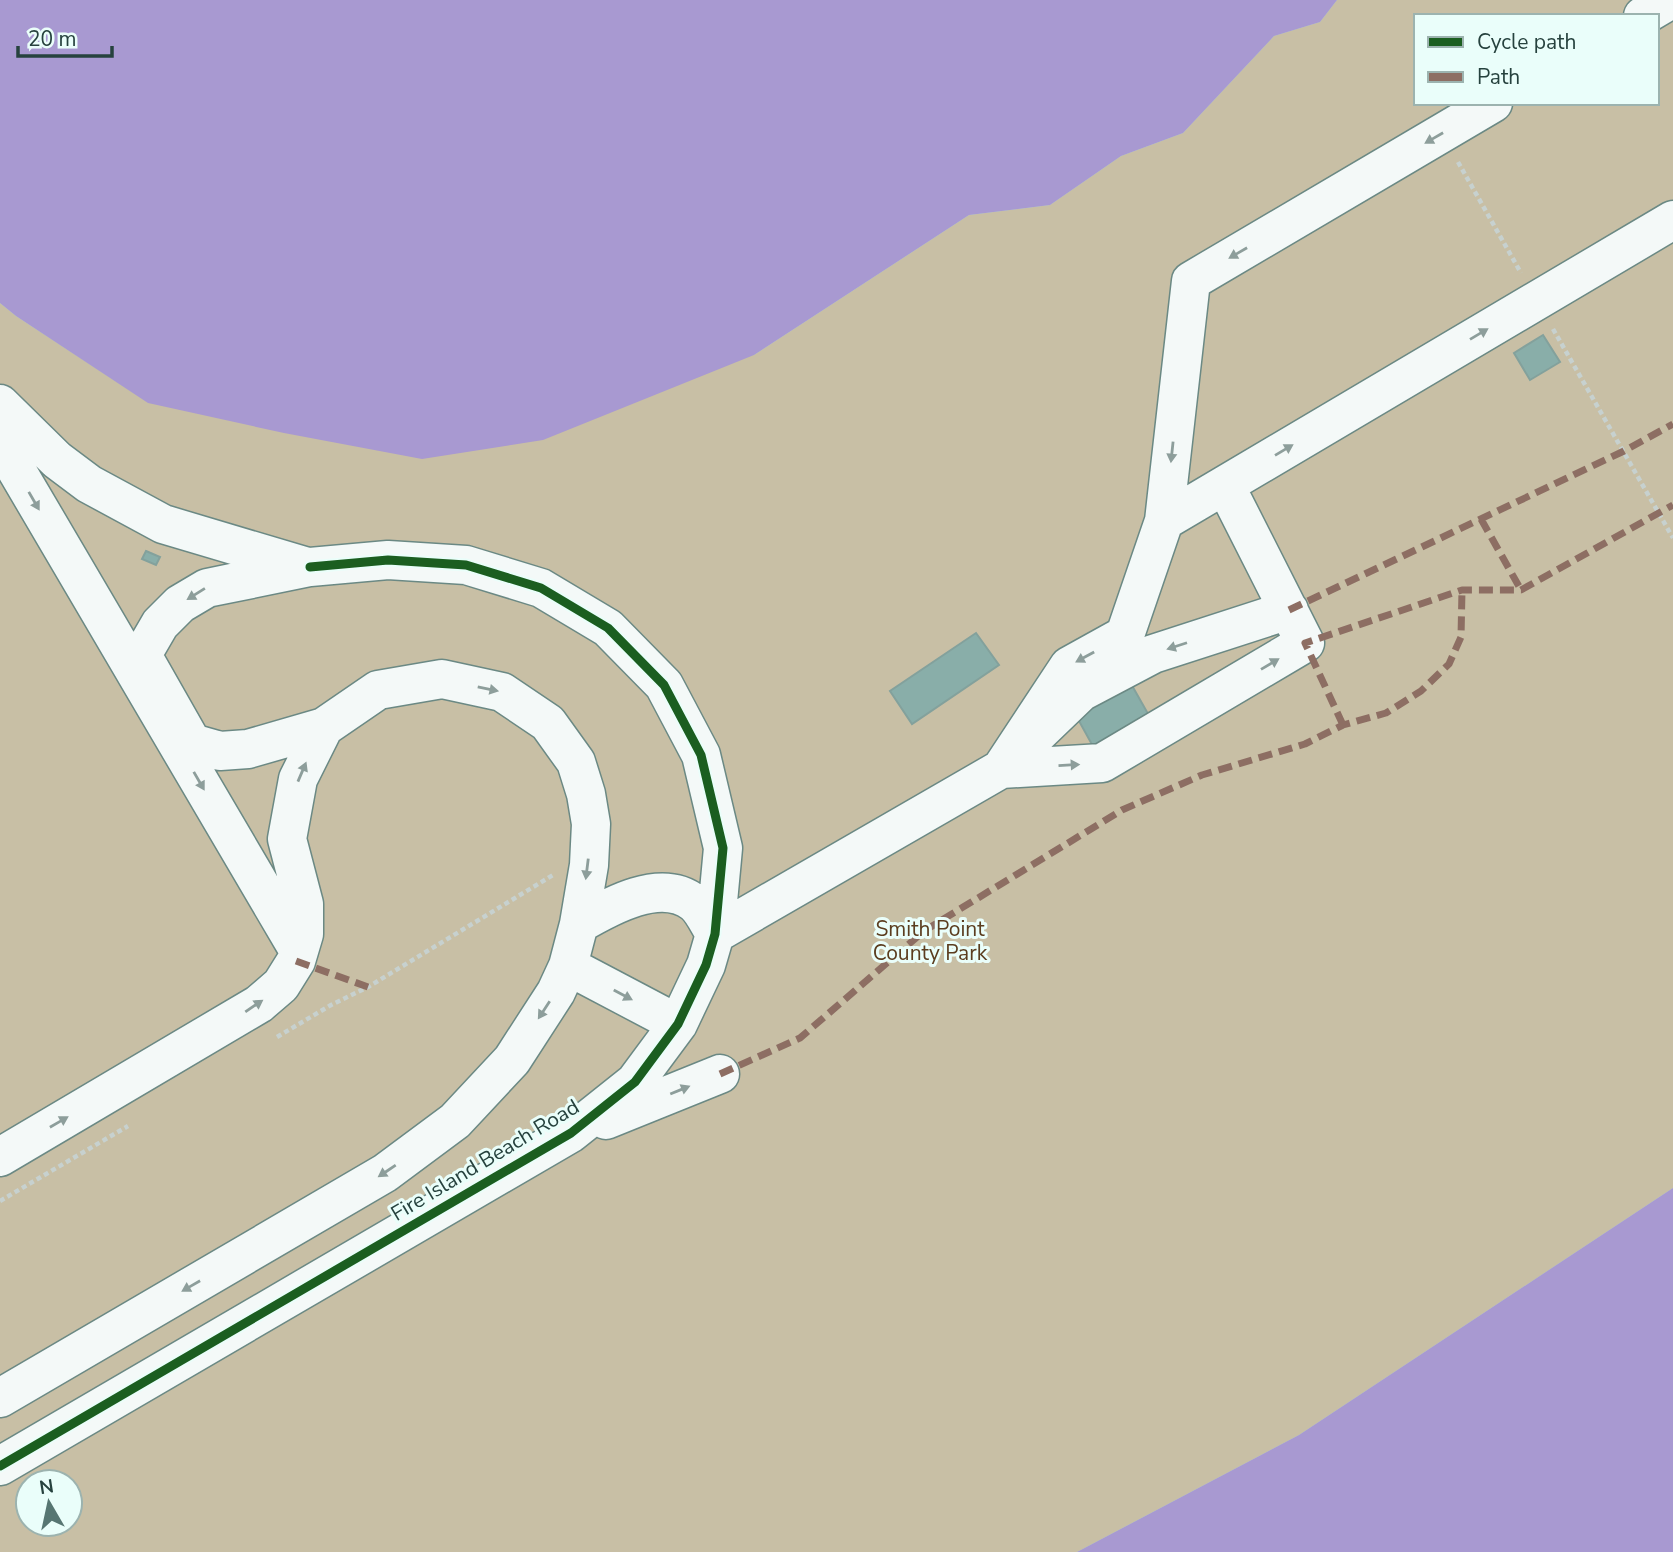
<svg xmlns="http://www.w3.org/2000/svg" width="1673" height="1552" font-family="'Nunito Sans',sans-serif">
<rect width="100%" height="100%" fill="#b3d8d2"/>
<path fill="#c8bfa5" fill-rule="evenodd" d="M1337 0H1673V1188L1299 1435 1077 1552H0V303L16 316 149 403 754 355 969 215 1050 205 1121 156 1183 133 1274 36 1320 22ZM1416 16H1657V103H1416ZM28 1482H70V1524H28Z"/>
<path fill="#a899d1" d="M0 0H1337L1320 22 1274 36 1183 133 1121 156 1050 205 969 215 754 355 543 440 422 459 284 433 148 403 16 316 0 303Z
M1673 1188V1552H1077L1299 1435Z"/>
<path fill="#89aea9" stroke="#83a19c" stroke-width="2" d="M1543 335 1560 362 1530 380 1514 353Z
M146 551 160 557 156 565 142 559Z
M976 633 999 665 912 724 890 691Z
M1130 682 1151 719 1095 750 1074 712Z"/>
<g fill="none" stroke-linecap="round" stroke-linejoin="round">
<g stroke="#6b8984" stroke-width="41">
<path id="minor" d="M1643 16 1670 0
M0 404 57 460 89 484 163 524 304 566
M0 442 299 951
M1164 521 1673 220
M1001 769 1069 666 1125 635 1164 521 1191 281 1493 103
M1001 769 1102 763 1305 643 1225 485
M579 924C610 906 661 877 694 903 703 910 709 925 715 934
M715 934 1001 769 1081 692 1153 654 1289 610
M568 966 678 1024
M606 1120 720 1074
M0 1157 259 1004 281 985 296 961 304 934V904L287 839 298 779 324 727 378 690 442 679 502 692 548 723 576 762 586 794 591 824 589 865 579 924 568 966 556 992 512 1060 455 1121 385 1173 0 1398
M0 1466 571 1133 635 1082 678 1024 706 965 715 934 723 848 701 755 664 685 608 628 541 588 466 565 388 560 310 567 207 588 180 604 160 624 142 655 192 743 220 751 248 749 324 727"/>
</g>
<path stroke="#c7d1cf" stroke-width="4.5" stroke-dasharray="5 3.5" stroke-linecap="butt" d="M1458 162 1521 273
M1553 329 1673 538
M277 1037 331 1005 368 987 553 875
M0 1201 128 1126"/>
<use href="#minor" stroke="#f4f9f8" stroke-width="38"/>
<path stroke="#8d6e63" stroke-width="7" stroke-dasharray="14 7" stroke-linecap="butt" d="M1481 519 1521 590
M1289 610 1624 451 1673 424
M1343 725 1305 643 1462 590H1521L1673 505
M296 961 368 987
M720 1074 800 1038 924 931 1122 810 1202 775 1305 744 1343 725 1386 713 1421 691 1449 664 1461 637 1462 590"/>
<g stroke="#eafefa" stroke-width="13">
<path id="cycleway" d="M0 1466 571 1133 635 1082 678 1024 706 965 715 934 723 848 701 755 664 685 608 628 541 588 466 565 388 560 310 567"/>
</g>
<use href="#cycleway" stroke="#1b5e20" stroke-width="9"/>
</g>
<defs><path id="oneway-solid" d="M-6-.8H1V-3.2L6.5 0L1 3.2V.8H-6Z" transform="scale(1.75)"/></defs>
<g fill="#8d9e9b">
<use href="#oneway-solid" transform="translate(1434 138) rotate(150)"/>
<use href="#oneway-solid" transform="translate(1238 253) rotate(150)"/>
<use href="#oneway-solid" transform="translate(1479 334) rotate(-31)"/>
<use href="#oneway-solid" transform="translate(1284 450) rotate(-31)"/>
<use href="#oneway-solid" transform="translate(1172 452) rotate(96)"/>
<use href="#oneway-solid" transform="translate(34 501) rotate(60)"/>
<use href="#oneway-solid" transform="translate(196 594) rotate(148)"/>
<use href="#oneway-solid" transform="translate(1177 646) rotate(162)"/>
<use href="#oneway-solid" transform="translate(1085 657) rotate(151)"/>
<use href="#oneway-solid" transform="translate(1270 664) rotate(-31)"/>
<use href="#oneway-solid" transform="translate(488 689) rotate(12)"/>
<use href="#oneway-solid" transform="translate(1069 765) rotate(-3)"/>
<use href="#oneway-solid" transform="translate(302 772) rotate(-67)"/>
<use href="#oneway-solid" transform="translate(199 781) rotate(60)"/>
<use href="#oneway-solid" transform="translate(587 869) rotate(97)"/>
<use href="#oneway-solid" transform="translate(623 995) rotate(28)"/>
<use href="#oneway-solid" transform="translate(254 1006) rotate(-34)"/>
<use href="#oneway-solid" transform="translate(544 1010) rotate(123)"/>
<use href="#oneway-solid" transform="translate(680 1090) rotate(-22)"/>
<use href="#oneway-solid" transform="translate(59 1122) rotate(-30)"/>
<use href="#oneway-solid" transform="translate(387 1171) rotate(146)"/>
<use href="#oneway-solid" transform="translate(191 1286) rotate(150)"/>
</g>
<g text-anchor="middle" stroke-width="6" stroke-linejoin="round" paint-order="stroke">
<g font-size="21" fill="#5b3d1f" stroke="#eafefa">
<text x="930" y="936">Smith Point<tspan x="930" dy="24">County Park</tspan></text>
</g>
<g font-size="21" fill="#26423e" stroke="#eafefa">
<text transform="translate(485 1160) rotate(-31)" y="7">Fire Island Beach Road</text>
</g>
</g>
<rect x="1414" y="14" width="245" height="91" fill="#eafefa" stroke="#9cb3af" stroke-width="2"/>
<rect x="1428" y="37" width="35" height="10" fill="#1b5e20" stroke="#9cb3af" stroke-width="2"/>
<text x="1477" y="49" font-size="21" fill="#26423e">Cycle path</text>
<rect x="1428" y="72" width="35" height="10" fill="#8d6e63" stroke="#9cb3af" stroke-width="2"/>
<text x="1477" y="84" font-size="21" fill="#26423e">Path</text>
<g transform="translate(49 1503) rotate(351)"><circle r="33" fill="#eafefa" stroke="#9cb3af" stroke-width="2"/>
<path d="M0-5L12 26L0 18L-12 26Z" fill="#577672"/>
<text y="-10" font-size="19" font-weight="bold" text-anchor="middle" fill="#26423e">N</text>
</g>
<path d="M18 46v10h94v-10" fill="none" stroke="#26423e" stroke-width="3.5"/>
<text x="28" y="46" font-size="21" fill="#26423e" stroke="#eafefa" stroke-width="5" paint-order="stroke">20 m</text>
</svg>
